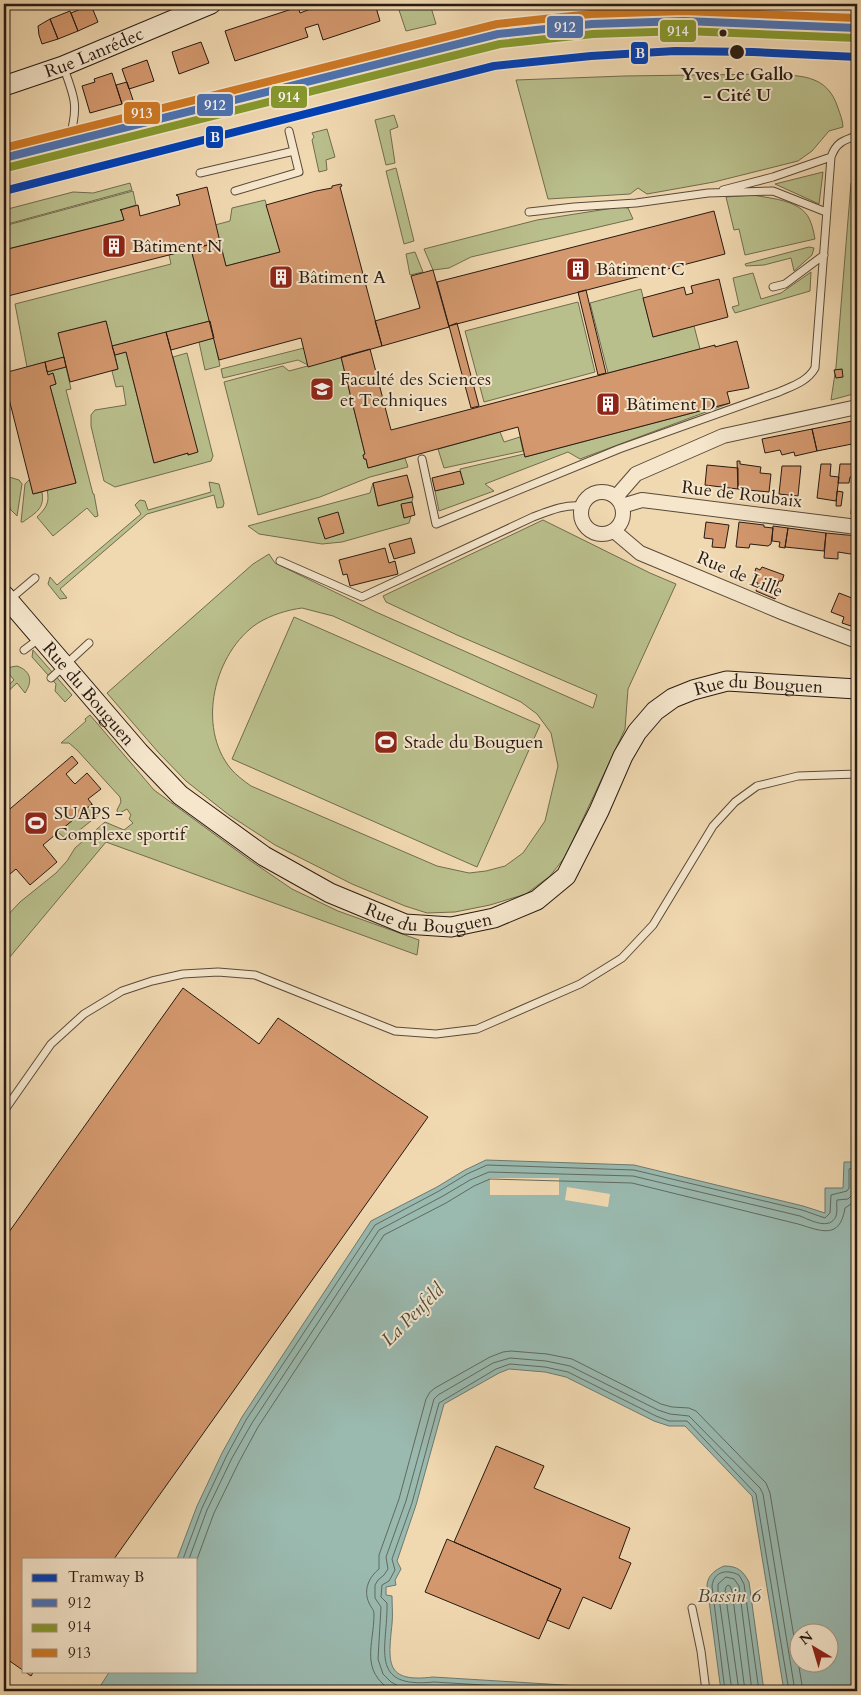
<svg xmlns="http://www.w3.org/2000/svg" width="861" height="1695" font-family="Cardo,serif">
<rect width="100%" height="100%" fill="#f0d8b0"/>
<filter id="stains"><feTurbulence type="fractalNoise" baseFrequency=".004" numOctaves="4"/><feColorMatrix values="0 0 0 0 .2 0 0 0 0 .09 0 0 0 0 .02 0 0 0 .5 -.17"/></filter>
<radialGradient id="worn" r=".72"><stop offset=".6" stop-color="#630" stop-opacity="0"/><stop offset="1" stop-color="#630" stop-opacity=".3"/></radialGradient>
<path fill="#b9bf8c" stroke="#706c4f" fill-rule="evenodd" d="M397 4H430L436 24 406 31Z
M768 74C799 76 827 73 838 108 840 114 843 121 843 127L829 131 812 151 798 161 714 182 647 194 638 188 630 194 548 199 516 80 624 76Z
M394 115 398 127 390 130 395 163 386 165 375 120Z
M327 129 335 157 326 160 327 170 319 172 312 140 314 137 312 133Z
M396 168 414 241 404 244 386 171Z
M823 172 819 204 775 184Z
M857 180V211L854 212 857 225V393L831 400 836 367 851 183Z
M130 183 132 190 4 225V210L73 192 93 193Z
M133 191 136 205 120 210H121L124 220 4 250V226Z
M753 195C773 199 804 200 811 223 813 228 814 234 815 239L745 255 739 229 734 230 726 197Z
M265 200 280 252 226 266 215 225 230 221 232 208Z
M620 207 628 208 633 219 471 257 449 268 433 270 424 249 537 220Z
M809 247 814 248 812 255 794 271 791 258 764 265 746 266 745 264Z
M191 249 210 321 112 346 106 321 58 333 64 357 27 367 15 304 171 264 169 255Z
M415 252 423 272 410 275 406 254Z
M811 272 810 291 735 313 732 307 739 305 733 278 753 273 761 299 781 293Z
M641 289 653 337 694 326 700 349 608 373 590 303Z
M578 302 595 372 484 402 465 331Z
M214 338 220 366 205 370 199 342Z
M304 348 308 365 298 360 223 378 221 369Z
M126 352 154 463 188 453V455L197 452 173 357 187 353 213 456 211 461 115 487 104 481 91 426V415L95 410 126 405 123 386 116 387 112 371 118 369 115 355Z
M341 357 365 454 363 455 364 459H366L368 468 405 458 408 467 370 477 320 497 258 515 224 382 283 366 289 371Z
M66 367 71 389 66 390 93 494H94L98 516 95 517 87 508 53 536 37 517C46 508 50 503 47 490L76 483 50 386 56 384 53 373 48 375 47 372Z
M730 403 580 459 568 452 485 484 494 491 439 511 435 491 463 484 460 469 524 454 525 457Z
M500 432 504 442 520 437 523 451 444 468 438 449Z
M9 477 19 480 22 484 17 516 10 509 5 480Z
M30 479 33 494 42 492C45 509 35 513 23 522H21L25 484Z
M209 482 219 484 224 503 223 507 217 508 214 495 147 514 60 589 67 598 60 599 48 584 50 577 57 585 141 514 135 505 140 500 145 501 148 510 211 492Z
M373 483 378 506 413 497 412 502 401 505 404 518 411 516 409 523 342 542 322 544 259 534 248 526 370 493Z
M543 520 650 573 676 584 628 689 625 729 565 857 550 876 526 894 490 905 455 912 427 913 405 906 352 884 275 845 229 815 186 781 158 752 107 693 253 564 269 554 275 563 376 612 593 708 597 695 457 635 386 602 383 596ZM302 608 333 616 506 695 521 702 537 714 551 733 558 766 545 821 523 853 505 866 486 871 469 873 437 866 251 786C244 781 236 775 231 769 196 727 214 652 258 623 271 615 287 610 302 608Z
M294 617 540 725 477 867 232 759Z
M33 650 72 695 65 702 55 691 56 684 32 657Z
M17 666C31 671 33 681 25 693L17 683 4 695V689L14 680 6 670 11 667Z
M90 715 154 790 251 861 292 889 338 911 419 940 417 955 106 842 4 964V919L20 902 56 873 67 861 75 848 105 822 124 830 133 823 129 819 131 815 127 809 118 814 117 810 121 802 120 797 77 750 69 743H61L86 721 85 719Z
M92 804 101 813 67 840 58 832Z"/>
<path fill="#9ab9af" stroke="#6c7970" fill-rule="evenodd" d="M486 1160 634 1165 803 1206 825 1213V1188H843L844 1162H857V1691H784L752 1496 685 1426H669L654 1421 566 1377 545 1372 509 1369 499 1373 444 1404 416 1505 397 1561 401 1569 395 1580 396 1585 386 1587V1595L392 1596C392 1605 393 1615 392 1624 388 1663 385 1683 433 1677L662 1691H97L110 1671H196V1559H177L197 1506 222 1453 242 1417 371 1221 437 1187 465 1170ZM798 1632H828V1662H798Z
M724 1566C738 1566 743 1571 749 1582L764 1691H721L707 1585C708 1575 715 1570 724 1566Z"/>
<path fill="#f0d8b0" d="M490 1178H559V1195H490Z
M567 1187 610 1194 608 1207 565 1200Z"/>
<g fill="none" stroke-linecap="round" stroke-linejoin="round">
<path stroke="#606a60" stroke-width="1" d="M183 1559 202 1508 227 1455 246 1420 375 1225 439 1191 467 1174 487 1165 634 1170 802 1210 825 1218 830 1213 831 1195 847 1191 849 1188V1169L857 1167
M189 1559 207 1510 232 1458 252 1423 379 1230 443 1196 470 1180 489 1172 633 1176 800 1216C810 1220 830 1231 836 1216 838 1211 836 1205 837 1200L848 1199 853 1194 855 1175 857 1173
M196 1562 214 1513 239 1462 258 1427 384 1235 446 1203 474 1186 490 1179 632 1183 798 1224C821 1231 840 1240 845 1208L857 1200
M392 1691C359 1670 374 1645 374 1614 374 1609 371 1608 369 1603 363 1590 369 1577 379 1569V1555L399 1499 426 1399 430 1392 435 1388 490 1357 503 1352 511 1351 547 1354 572 1359 661 1404 672 1407 689 1408 696 1411 766 1483 770 1493 803 1691
M481 1691 434 1688 417 1690 402 1688 391 1682 383 1674 378 1659 381 1607 375 1598V1585L378 1580 384 1575 388 1569 386 1557 406 1501 434 1399 438 1395 493 1363 510 1358 546 1361 570 1366 658 1410 670 1414 689 1416 760 1488 763 1494 795 1691
M582 1691 434 1682C367 1689 388 1647 387 1603L381 1597 382 1585 389 1581 395 1570 392 1559 412 1503 439 1403 496 1369 510 1364 545 1367 568 1372 656 1416 669 1421H687L756 1494 789 1691
M725 1691 712 1586C714 1571 727 1569 739 1575L744 1584 759 1691
M732 1691 718 1591V1584L726 1577 734 1579 739 1586 752 1691
M739 1691 725 1591 726 1587 728 1585 730 1586 732 1591 745 1691"/>
</g>
<path fill="#d4986e" stroke="#271a12" d="M311 4H375L380 21 323 40 318 24 305 28 308 37 235 61 225 31 298 7 300 13 313 8Z
M91 5 98 22 78 31 71 13Z
M70 11 78 31 58 39 50 19Z
M50 19 58 39 42 44 39 35 38 26Z
M201 42 209 63 179 74 172 52Z
M147 60 154 81 129 89 122 69Z
M112 73 122 104 90 113 82 86 95 82 94 79Z
M127 82 133 100 122 104 116 85Z
M341 184 342 186 340 187 382 346 308 367 301 338 219 360 191 249 220 242 226 266 280 252 266 205 316 191 332 188V186Z
M207 187 220 242 4 297V250L124 220 121 210H120L138 205 140 216 180 205 178 196 176 195Z
M714 211 725 254 449 326 437 282Z
M854 211H857V225Z
M433 270 449 327 382 346 375 321 420 308 411 276Z
M719 279 728 317 653 337 643 298 684 287 686 295 693 293 691 286Z
M586 290 606 373 598 375 578 292Z
M106 321 118 369 70 382 58 333Z
M210 321 214 338 171 350 166 332Z
M457 323 479 406 471 408 449 326Z
M166 332 198 452 188 455V453L154 463 126 352 115 355 112 346Z
M737 341 749 388 727 392 730 403 525 457 518 427 368 468 366 459H364L363 455 365 454 341 357 370 349 391 430 715 345V347Z
M64 357 66 367 47 372 45 362Z
M45 362 48 375 53 373 56 384 50 386 76 483 33 494 4 379V373Z
M842 369 843 377 836 378 834 370Z
M857 420V443L817 451 812 429Z
M812 429 817 451 795 456 794 452 782 455 780 450 765 453 762 439Z
M737 461H740V464L761 467 760 473 771 474 769 492 738 489Z
M821 464H831L830 476 839 477 836 501 817 498Z
M840 464H856L855 477H850L849 483H838Z
M856 464H857V480H855Z
M707 465 738 468V489L705 485Z
M782 466H801L798 496 779 494Z
M460 471 464 484 435 491 432 478Z
M407 475 413 497 378 506 373 483Z
M837 491 843 492 841 506H836Z
M412 502 415 515 404 518 401 504Z
M852 502H857L856 515 851 514Z
M338 512 344 533 325 539 318 518Z
M706 522 729 525 725 548 712 547 713 539 704 538Z
M739 522 764 525V527L773 528 771 544 768 546 750 544 749 548 736 547Z
M773 526 788 528 785 548 779 547 780 542 772 541Z
M788 528 826 533 824 551 785 547Z
M826 533 857 536V555L838 552V559L824 558Z
M411 538 415 553 394 559 389 544Z
M385 548 389 563 395 561 398 574 350 586 347 574 343 575 339 560Z
M762 567 784 575 782 581H779L776 589 778 590 775 599 756 591 758 583 752 581 756 568 760 570Z
M839 593 857 600V628L842 623 844 617 831 612Z
M72 756 78 763 66 774 72 781 75 784 87 773 101 789 88 799 92 804 43 845 57 862 30 885 16 869 4 879V814Z
M4 887 10 894 4 900Z
M183 988 259 1044 278 1018 428 1117 114 1559H24V1671H34L31 1676 4 1657V1239Z
M496 1446 544 1466 534 1488 630 1528 619 1558 631 1563 611 1609 583 1597 569 1629 547 1620 561 1589 454 1542Z
M447 1539 561 1589 539 1639 425 1592Z"/>
<g fill="none" stroke-linecap="round" stroke-linejoin="round">
<g stroke="#594a3a" stroke-width="9">
<path id="lane" d="M63 66C75 98 79 106 69 140
M200 173 294 151
M723 190 773 177 831 157
M235 191 299 172 289 131
M529 212 574 207 636 203 708 193 773 191 826 212
M773 287 785 284 824 255
M422 459 436 524 619 449 779 392C792 386 807 382 815 368L831 157C836 143 843 140 857 136
M280 561 362 597 533 517C549 511 565 504 582 506
M9 600 35 578
M24 650 40 638
M51 678 89 643
M4 1111 51 1044 84 1014 122 991 152 981 183 974 218 972 255 975 395 1031 436 1034 477 1029 580 984 622 958 653 925 713 826 735 802 757 786 798 776 857 774
M692 1608 701 1651 706 1691"/>
</g>
<g stroke="#594a3a" stroke-width="16">
<path id="street" d="M581 513a21 21 0 1 1 42 0a21 21 0 1 1-42 0Z
M616 497 636 474 723 436 857 407
M622 506 642 500 857 527
M614 531 640 553 784 613 857 641"/>
</g>
<g stroke="#271a12" stroke-width="21">
<g id="secondary">
<path id="s1" d="M4 86 63 66 211 4"/>
<path d="M4 158 498 34 592 24 684 21 857 28"/>
<path id="s2" d="M4 595 139 752 180 795 264 856 330 893 405 924 451 927 494 918 537 900 566 876 599 811 623 756 637 732 655 711 673 698 693 690 727 681 857 689"/>
</g>
</g>
<use href="#lane" stroke="#f5e6cc" stroke-width="7"/>
<use href="#street" stroke="#f5e6cc" stroke-width="14"/>
<use href="#secondary" stroke="#f5e6cc" stroke-width="19"/>
<g stroke="#f5e6cc" stroke-width="11">
<path id="bus-1" d="M4 158 498 34 592 24 684 21 857 28"/>
</g>
<g stroke="#f5e6cc" stroke-width="11">
<path id="bus-2" d="M6 168 500 44 593 34 684 31 857 38"/>
</g>
<g stroke="#f5e6cc" stroke-width="11">
<path id="bus-3" d="M4 148 497 24 591 14 684 11 857 18"/>
</g>
<use href="#bus-1" stroke="#4c74b5" stroke-width="8"/>
<use href="#bus-2" stroke="#87992e" stroke-width="8"/>
<use href="#bus-3" stroke="#cf7a26" stroke-width="8"/>
<g stroke="#f5e6cc" stroke-width="11">
<path id="tram-1" d="M4 191 494 66 591 56 675 51 753 52 857 57"/>
</g>
<use href="#tram-1" stroke="#0040b6" stroke-width="8"/>
</g>
<defs>
<g id="building-square" transform="scale(1.25)"><rect x="-9" y="-9" width="18" height="18" rx="4" fill="#8f2418" stroke="#f5e6cc"/><path d="M-4-6H4V6H1V3H-1V6H-4ZM-2.5-4.3h1.7v1.8h-1.7ZM.8-4.3h1.7v1.8H.8ZM-2.5-1h1.7V.8h-1.7ZM.8-1h1.7V.8H.8Z" fill="#fff"/></g>
<g id="university-square" transform="scale(1.25)"><rect x="-9" y="-9" width="18" height="18" rx="4" fill="#8f2418" stroke="#f5e6cc"/><path d="M0-5L7-2L0 1L-7-2ZM-4 1L0 2.5L4 1V4Q0 6-4 4Z" fill="#fff"/></g>
<g id="stadium-square" transform="scale(1.25)"><rect x="-9" y="-9" width="18" height="18" rx="4" fill="#8f2418" stroke="#f5e6cc"/><path d="M0-5a6.5 5 0 1 0 0 10a6.5 5 0 1 0 0-10ZM-3.5-1.8h7v3.6h-7Z" fill="#fff"/></g>
</defs>
<g fill-rule="evenodd">
<use href="#building-square" x="114" y="246"/>
<use href="#building-square" x="578" y="269"/>
<use href="#building-square" x="281" y="277"/>
<use href="#university-square" x="322" y="389"/>
<use href="#building-square" x="608" y="404"/>
<use href="#stadium-square" x="386" y="742"/>
<use href="#stadium-square" x="36" y="823"/>
</g>
<g fill="#271a12" stroke="#f5e6cc" stroke-width="2">
<circle cx="723" cy="33" r="4.5"/>
<circle cx="737" cy="52" r="8"/>
</g>
<g text-anchor="middle" stroke-width="4" stroke-linejoin="round" paint-order="stroke">
<g font-size="18" fill="#271a12" stroke="#f5e6cc">
<text dy="6" stroke="none"><textPath href="#s1" startOffset="96">Rue Lanrédec</textPath></text>
<text transform="translate(742 494) rotate(7)" y="6">Rue de Roubaix</text>
<text transform="translate(740 574) rotate(23)" y="6">Rue de Lille</text>
<text dy="6" stroke="none"><textPath href="#s2" startOffset="1000">Rue du Bouguen</textPath></text>
<text dy="6" stroke="none"><textPath href="#s2" startOffset="130">Rue du Bouguen</textPath></text>
<text dy="6" stroke="none"><textPath href="#s2" startOffset="550">Rue du Bouguen</textPath></text>
</g>
<g font-size="18" font-weight="bold" fill="#271a12" stroke="#f5e6cc">
<text x="737" y="80">Yves Le Gallo<tspan x="737" dy="21">- Cité U</tspan></text>
</g>
<g font-size="18" fill="#271a12" stroke="#f5e6cc" text-anchor="start">
<text x="132" y="252">Bâtiment N</text>
<text x="596" y="275">Bâtiment C</text>
<text x="298" y="283">Bâtiment A</text>
<text x="340" y="385">Faculté des Sciences<tspan x="340" dy="21">et Techniques</tspan></text>
<text x="626" y="410">Bâtiment D</text>
<text x="404" y="748">Stade du Bouguen</text>
<text x="54" y="819">SUAPS -<tspan x="54" dy="21">Complexe sportif</tspan></text>
</g>
<g font-size="19" font-style="italic" fill="#4a4a41" stroke="#f5e6cc">
<text transform="translate(412 1314) rotate(-45)" y="7">La Penfeld</text>
<text x="729" y="1602">Bassin 6</text>
</g>
</g>
<g stroke="#f5e6cc" stroke-width="2">
<rect x="546" y="15" width="38" height="24" rx="5" fill="#4c74b5"/>
<rect x="659" y="19" width="38" height="24" rx="5" fill="#87992e"/>
<rect x="630" y="41" width="19" height="24" rx="5" fill="#0040b6"/>
<rect x="270" y="85" width="38" height="24" rx="5" fill="#87992e"/>
<rect x="196" y="93" width="38" height="24" rx="5" fill="#4c74b5"/>
<rect x="123" y="101" width="38" height="24" rx="5" fill="#cf7a26"/>
<rect x="205" y="125" width="19" height="24" rx="5" fill="#0040b6"/>
</g>
<g font-size="14" text-anchor="middle" font-weight="bold" fill="#fff">
<text x="565" y="32">912</text>
<text x="678" y="36">914</text>
<text x="640" y="58">B</text>
<text x="289" y="102">914</text>
<text x="215" y="110">912</text>
<text x="142" y="118">913</text>
<text x="215" y="142">B</text>
</g>
<rect width="861" height="1695" fill="none" stroke="#f0d8b0" stroke-width="20"/>
<rect x="5" y="5" width="851" height="1685" fill="none" stroke="#271a12" stroke-width="2.5"/>
<rect x="10" y="10" width="841" height="1675" fill="none" stroke="#271a12"/>
<rect x="22" y="1558" width="175" height="115" fill="#f5e6cc" stroke="#a39482"/>
<rect x="32" y="1574" width="25" height="8" fill="#0040b6" stroke="#a39482"/>
<text x="68" y="1582" font-size="15" fill="#271a12">Tramway B</text>
<rect x="32" y="1599" width="25" height="8" fill="#4c74b5" stroke="#a39482"/>
<text x="68" y="1608" font-size="15" fill="#271a12">912</text>
<rect x="32" y="1624" width="25" height="8" fill="#87992e" stroke="#a39482"/>
<text x="68" y="1632" font-size="15" fill="#271a12">914</text>
<rect x="32" y="1649" width="25" height="8" fill="#cf7a26" stroke="#a39482"/>
<text x="68" y="1658" font-size="15" fill="#271a12">913</text>
<g transform="translate(814 1648) rotate(322)"><circle r="24" fill="#f5e6cc" stroke="#a39482"/>
<path d="M0-4L9 19L0 12L-9 19Z" fill="#8f2418"/>
<text y="-8" font-size="14" font-weight="bold" text-anchor="middle" fill="#271a12">N</text>
</g>
<rect width="100%" height="100%" filter="url(#stains)"/>
<rect width="100%" height="100%" fill="url(#worn)"/>
</svg>
